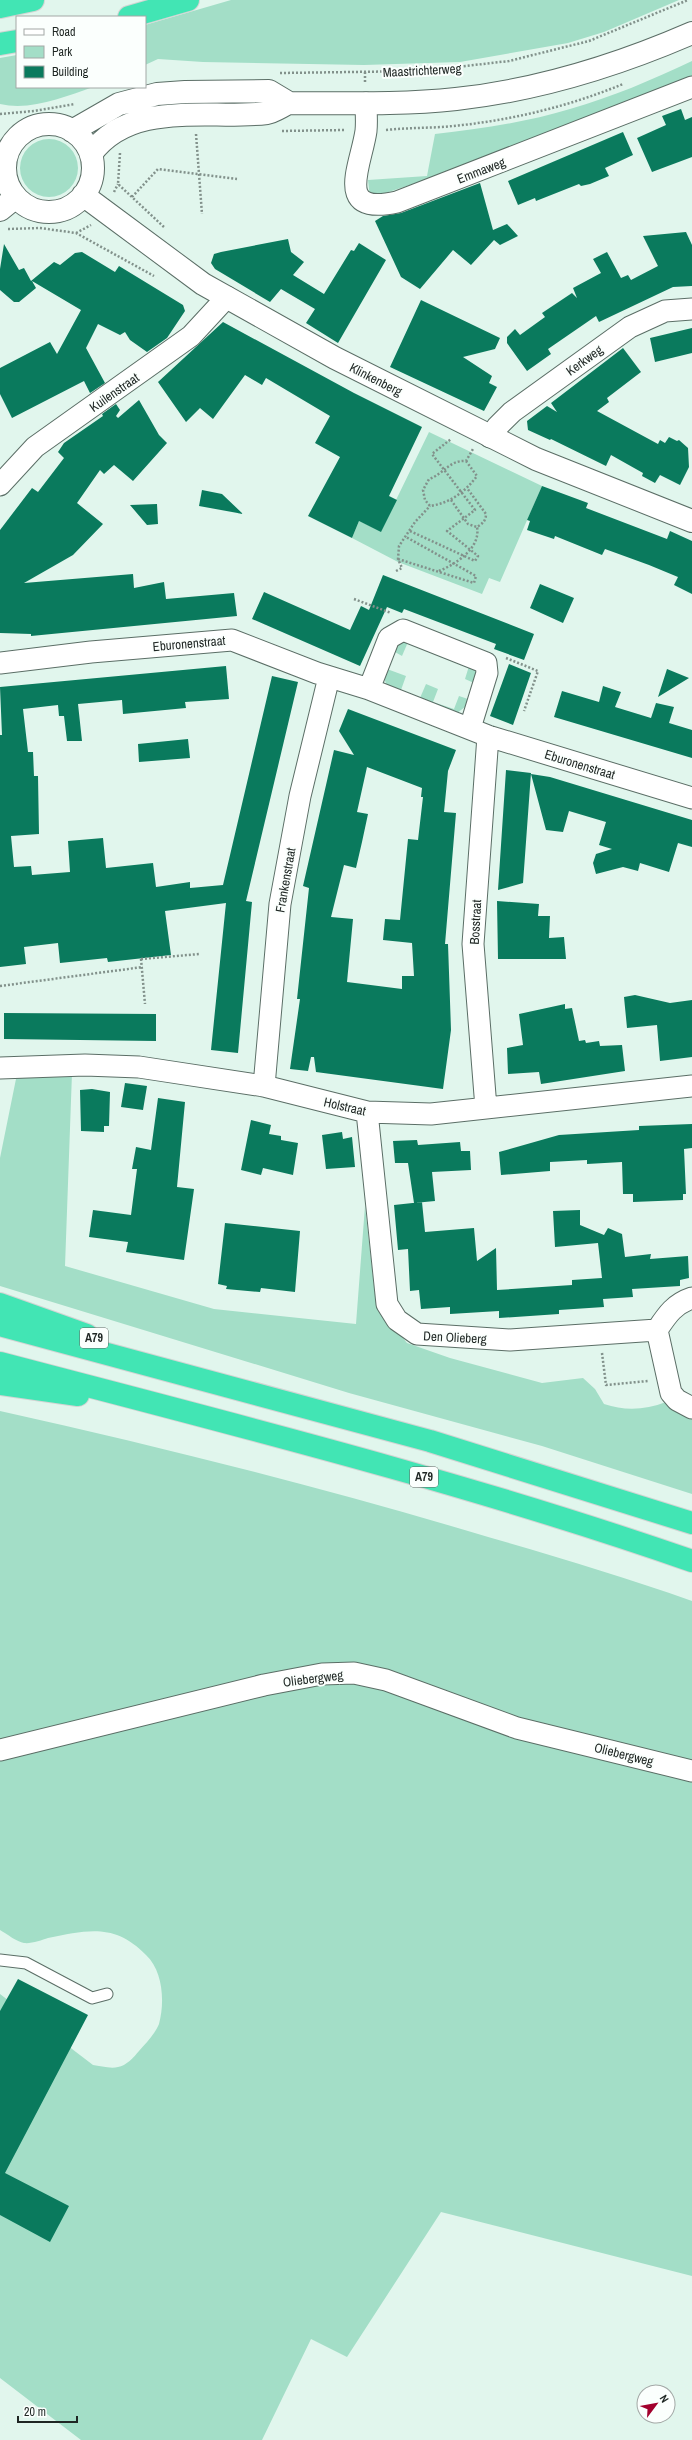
<svg xmlns="http://www.w3.org/2000/svg" width="692" height="2440" font-family="'Archivo Narrow',sans-serif">
<rect width="100%" height="100%" fill="#e1f6ed"/>
<path fill="#a3dec7" d="M231 0H679L604 32 568 43 460 62 364 65 203 62 158 59 145 65V25Z
M17 55V87H93C64 97 31 111 0 104V58Z
M692 61V76C586 121 480 163 370 198L368 180 427 176 435 134C480 129 527 122 570 109 612 97 652 80 692 61Z
M20 168a29 29 0 1 1 58 0a29 29 0 1 1-58 0Z
M429 432 542 486 500 582 489 578 482 594 398 562 352 538 359 521 381 531Z
M409 639H416L472 662C479 669 478 675 474 683L465 679 469 666 408 642 402 656 395 652 397 645Z
M387 669 406 676 401 690 420 698 426 684 438 689 433 702 454 709 459 696 468 699 465 707 457 713 387 686 384 678Z
M72 1073 65 1266 214 1309 356 1324 365 1206 375 1294 379 1308 407 1343 450 1358 542 1383 583 1378 595 1389 604 1404C625 1411 645 1410 666 1402L692 1417V1494L542 1446 349 1393 0 1286V1158L17 1074Z
M0 1411C157 1446 313 1485 468 1531 543 1553 619 1575 692 1601V2276L441 2212 347 2357 311 2339 262 2440H81L0 2378V1994L93 2065C100 2066 111 2069 118 2067 126 2066 134 2057 139 2051 146 2043 155 2034 159 2024 165 2002 163 1971 146 1955 115 1923 88 1930 48 1938 42 1940 31 1944 24 1943 17 1942 7 1934 0 1930Z"/>
<path fill="#0a7a5d" fill-rule="evenodd" d="M681 109 685 120 692 117V157L652 172 637 138 666 125 662 116Z
M623 132 633 155 605 168 609 176 590 184 581 186 579 184 536 201 535 198 518 205 508 181Z
M480 183 493 230 507 224 518 236 500 245 494 240 471 265 453 250 420 289 401 277 375 221 383 216 401 213Z
M686 232 692 245V286L673 287 599 322 596 316 548 349 551 354 527 371 507 343V337L515 329 520 335 545 317 542 313 572 293 577 298 573 288 601 273 593 259 607 252 621 278 628 275 631 280 658 266 643 236Z
M288 239 291 252 304 262 293 275 324 294 351 250 354 251 359 243 386 260 338 343 306 323 315 309 281 289 270 302 215 269 211 263 214 254 221 252Z
M4 244 19 270 24 268 31 281 54 262 60 265 75 253 82 252 115 272 119 266 183 305 185 311 167 338 147 352 130 340 125 332 120 335 98 324 86 348 105 383 90 393 84 381 12 418 0 394V368L50 342 57 354 81 310 32 281 36 288 19 302H14L0 290V269Z
M421 300 500 338 495 349 463 357 492 376 489 383 497 387 484 411 390 367Z
M223 322 354 393 422 427 389 496 397 500 381 532 359 521 352 538 308 516 340 457 315 443 330 416 266 378 262 385 245 375 213 419 200 408 186 422 158 382Z
M692 328V353L655 362 650 338Z
M623 348 641 372 607 398 609 402 597 411 658 444 660 440 665 443 669 437 677 441 679 440 688 448 689 467 680 485 660 475 655 483 642 476 643 473 611 455 606 466 551 439 550 440 528 430 527 421 547 406 557 412 551 403Z
M139 400 159 435 167 443 133 481 114 465 104 474 100 470 77 503 103 524 73 555 24 583 133 574 134 588 164 582 166 599 234 593 237 616 31 636V634L0 633V530L32 488 38 492 64 458 58 452 64 443 103 416 102 414 116 404 120 410 116 416 118 418Z
M542 486 588 503 586 508 667 539 670 531 692 541V594L674 585 678 577 649 565 605 549 602 555 555 536 554 539 527 530 530 521 527 520Z
M202 490 222 494 243 514 199 506Z
M157 504 158 524 147 525 130 505Z
M383 575 534 634 524 660 494 649 496 644 404 609 402 613 387 607 360 666 252 619 264 592 350 630 361 606 369 610Z
M540 584 574 598 563 623 530 608Z
M509 664 531 673 513 725 490 716Z
M226 666 229 699 185 702 186 708 123 714 122 700 78 704 82 741H67L64 716H59L58 705 23 709 28 752H33L34 776H38L39 834 11 836 14 867 31 866 32 875 70 872 68 841 103 838 106 868 153 863 156 887 190 882V888L223 885 272 676 298 682 246 901 252 902 238 1053 211 1050 226 903 165 911 171 955 108 962 107 958 60 963 58 943 24 947 26 964 0 967V735H2L0 687Z
M667 669 689 678 658 697Z
M603 686 621 692 615 707 651 718 656 703 674 707 669 723 692 730V758L554 717 562 691 599 702Z
M348 709 456 750 448 771 444 812 456 813 445 944H448L451 1030 443 1089 316 1072 314 1057H311L308 1071 290 1069 300 999H297L309 888 303 886 334 750 354 755 339 731ZM367 767 422 788 421 797H423L418 840 408 839 400 920 385 919 383 940 412 943 414 976H402V989L347 982 353 919 331 917 344 865 356 868 362 842 368 814 357 812Z
M188 739 190 758 139 762 138 744Z
M506 770 531 773 523 883 498 890Z
M531 774 550 777 692 820V847L678 843 669 872 640 863 638 871 623 867 596 874 593 863 596 854 612 849 599 845 606 822 569 811 563 832 546 830Z
M497 901 539 904 538 916H550L549 938 564 937 566 959H498Z
M635 995 670 1003 692 1000V1057L660 1061 657 1025 627 1028 624 997Z
M565 1004V1009L572 1008 579 1041 585 1040 586 1043 599 1041 600 1046 622 1045 625 1071 541 1084 539 1072 508 1074 507 1048 523 1045 519 1014Z
M4 1013 156 1014V1041L4 1039Z
M125 1083 147 1086 143 1110 121 1107Z
M92 1089 110 1092 109 1126H104V1132L81 1131 80 1090Z
M158 1098 185 1102 177 1187 194 1189 184 1260 126 1252 128 1242 89 1237 93 1210 131 1215 137 1169H132L136 1147 151 1150Z
M251 1120 271 1125 269 1134 281 1136V1140L298 1143 293 1175 263 1168 261 1175 241 1170Z
M692 1124V1148L684 1149 686 1194H683V1200L633 1202V1194H623L622 1162 587 1164V1160L550 1162V1171L501 1175 499 1152 559 1135 639 1130V1126Z
M342 1132 343 1139 352 1137 355 1167 326 1169 322 1135Z
M417 1140 418 1145 460 1142 461 1151H470L471 1170 432 1172 435 1201 414 1203 408 1163H395L393 1141Z
M422 1202 425 1232 474 1228 477 1261 496 1248 497 1290 572 1285V1280L602 1278 598 1243 555 1247 553 1211 580 1210V1225L604 1235 608 1228 622 1234 625 1257 651 1254 650 1259 688 1256 689 1278 680 1280V1286L632 1289 633 1297 603 1299 604 1307 559 1310V1314L499 1318V1311L450 1314V1307L421 1309 419 1290 410 1291 408 1249 398 1250 394 1205Z
M225 1223 300 1231 295 1292 261 1288 260 1292 226 1289 227 1286 218 1284Z
M18 1979 88 2015 5 2173 69 2206 50 2242 0 2215V2011Z"/>
<g fill="none" stroke-linecap="round" stroke-linejoin="round">
<g stroke="#5b6e66" stroke-width="13">
<path id="lane" d="M0 1960 26 1963 92 1998 107 1994"/>
</g>
<g stroke="#5b6e66" stroke-width="23">
<path id="street" d="M366 103C366 112 367 122 366 131 361 166 333 216 397 202L692 87
M490 437 497 427 512 412 630 327 665 311 692 309
M0 485 35 447 191 336 227 297
M0 663 91 652 232 640 317 673 369 689 488 736 692 798
M369 689 389 638 403 630 486 663 487 673 470 728
M0 1068 85 1065 139 1067 264 1086 367 1112 431 1114 692 1086
M264 1086 280 904 300 796 329 677
M486 1108 473 944 488 736
M367 1112 387 1304 397 1320 417 1334 510 1340 657 1330
M692 1298C674 1304 667 1315 657 1330L671 1393 677 1400 692 1408
M0 1750 264 1685 322 1674 354 1673 386 1680 517 1728 692 1771"/>
</g>
<g stroke="#5b6e66" stroke-width="24">
<path id="secondary" d="M5 168a44 44 0 1 1 88 0a44 44 0 1 1-88 0Z
M72 131 119 104 157 94 185 92 269 91 289 103
M91 154C131 99 209 120 267 113 274 112 282 106 289 103 344 103 401 105 456 99 539 90 616 66 692 33
M83 195 203 284 335 358 536 459 692 521
M0 210 16 197"/>
</g>
<g stroke="#d2d4d3" stroke-width="24">
<path id="highway" d="M0 7 33 0
M129 17 188 0
M0 44 17 41
M0 1304 87 1335
M0 1325 430 1441 692 1523
M0 1363C232 1424 465 1482 692 1561
M0 1384 78 1395"/>
</g>
<path stroke="#82918b" stroke-width="2.5" stroke-dasharray="2 2" stroke-linecap="butt" d="M365 72V84
M280 73 422 71 509 61 589 41 688 0
M0 114 34 111 75 104
M386 130C405 128 423 128 442 127 504 122 565 108 623 84
M282 131 345 130
M196 134 202 214
M120 153 118 184 165 228
M114 192 118 184
M132 197 158 169 237 179
M8 229 40 228 76 233 154 276
M76 233 91 225
M466 461 477 476C465 492 450 503 430 506L425 500 423 490 429 479C444 474 449 460 466 461L473 449
M451 500 468 524 477 527C482 524 486 521 486 514L467 488
M410 531 475 561 478 556 447 531 475 510 432 454 451 439
M398 559 474 583 476 576 406 537
M396 571 402 568 398 559 399 546 415 522 430 506
M439 571C456 564 481 548 477 527
M354 599 391 613
M506 658 538 671 524 711
M141 959 200 954
M141 959 145 1004
M0 986 143 967
M602 1353 606 1385 648 1381"/>
<use href="#lane" stroke="#fff" stroke-width="11"/>
<use href="#street" stroke="#fff" stroke-width="21"/>
<use href="#secondary" stroke="#fff" stroke-width="22"/>
<use href="#highway" stroke="#42e5b4" stroke-width="22"/>
</g>
<g text-anchor="middle" stroke-width="4" stroke-linejoin="round" paint-order="stroke">
<g fill="#fbfffd" stroke="#606764" stroke-width="1">
<rect x="80" y="1328" width="28" height="20" rx="3"/>
<rect x="410" y="1467" width="28" height="20" rx="3"/>
</g>
<g font-size="12" font-weight="bold" fill="#1e2623">
<text x="94" y="1342">A79</text>
<text x="424" y="1481">A79</text>
</g>
<g font-size="13" fill="#1e2623" stroke="#fbfffd">
<text transform="translate(422 70) rotate(-3)" y="5">Maastrichterweg</text>
<text transform="translate(481 170) rotate(-21)" y="5">Emmaweg</text>
<text transform="translate(584 360) rotate(-36)" y="5">Kerkweg</text>
<text transform="translate(376 379) rotate(27)" y="5">Klinkenberg</text>
<text transform="translate(114 392) rotate(-35)" y="5">Kuilenstraat</text>
<text transform="translate(189 643) rotate(-5)" y="5">Eburonenstraat</text>
<text transform="translate(580 764) rotate(17)" y="5">Eburonenstraat</text>
<text transform="translate(285 880) rotate(-80)" y="5">Frankenstraat</text>
<text transform="translate(475 922) rotate(-87)" y="5">Bosstraat</text>
<text transform="translate(345 1106) rotate(13)" y="5">Holstraat</text>
<text transform="translate(455 1337) rotate(3)" y="5">Den Olieberg</text>
<text transform="translate(313 1678) rotate(-7)" y="5">Oliebergweg</text>
<text transform="translate(624 1754) rotate(14)" y="5">Oliebergweg</text>
</g>
</g>
<rect x="16" y="16" width="130" height="72" fill="#fbfffd" stroke="#a3a8a6"/>
<rect x="24" y="29" width="20" height="6" fill="#ffffff" stroke="#a3a8a6"/>
<text x="52" y="36" font-size="12" fill="#1e2623">Road</text>
<rect x="24" y="46" width="20" height="12" fill="#a3dec7" stroke="#a3a8a6"/>
<text x="52" y="56" font-size="12" fill="#1e2623">Park</text>
<rect x="24" y="66" width="20" height="12" fill="#0a7a5d" stroke="#a3a8a6"/>
<text x="52" y="76" font-size="12" fill="#1e2623">Building</text>
<g transform="translate(656 2404) rotate(58)"><circle r="19" fill="#fbfffd" stroke="#a3a8a6"/>
<path d="M0-3L7 15L0 10L-7 15Z" fill="#a2012d"/>
<text y="-6" font-size="11" font-weight="bold" text-anchor="middle" fill="#1e2623">N</text>
</g>
<path d="M18 2416v6h59v-6" fill="none" stroke="#1e2623" stroke-width="2"/>
<text x="24" y="2416" font-size="12" fill="#1e2623" stroke="#fbfffd" stroke-width="3" paint-order="stroke">20 m</text>
</svg>
